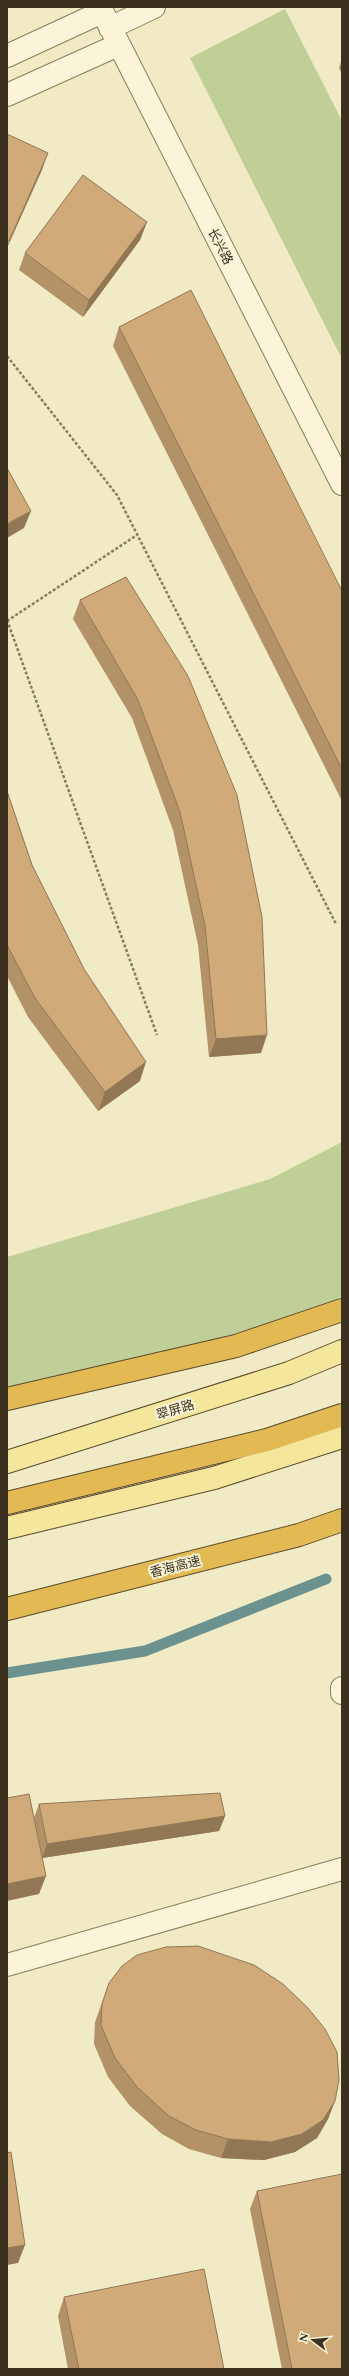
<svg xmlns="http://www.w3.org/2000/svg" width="349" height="2376" font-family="Spectral,'Noto Sans SC',serif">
<rect width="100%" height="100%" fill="#f0eac5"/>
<path fill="#c0cf98" d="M285 9 342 121V359L190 58Z
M342 1142V1296L280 1339 7 1400V1257L270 1179Z"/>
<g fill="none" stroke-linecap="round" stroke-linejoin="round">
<path stroke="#6c928f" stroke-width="11" d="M7 1673 145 1651 326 1579"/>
<g stroke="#8c7c5a" stroke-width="24">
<path id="minor" d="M100 7 342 484
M110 28 154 7
M7 56 102 12
M7 95 118 45
M342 1688V1693
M7 1965 342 1869"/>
</g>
<g stroke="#5a492e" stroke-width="24">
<path id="major" d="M7 1462 289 1373 342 1351
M7 1528 214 1478 342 1437"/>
</g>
<g stroke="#5a492e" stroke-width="24">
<path id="highway" d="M7 1399 236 1346 342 1310
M7 1503 267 1440 342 1415
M7 1609 299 1535 342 1520"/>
</g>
<path stroke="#8c7c5a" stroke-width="2.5" stroke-dasharray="3 2" stroke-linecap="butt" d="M7 356 117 495 336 924
M7 620 157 1035
M7 621 137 535"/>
<use href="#minor" stroke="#faf5d8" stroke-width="22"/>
<use href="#major" stroke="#f4e69b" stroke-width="22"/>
<use href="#highway" stroke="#e2b952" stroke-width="22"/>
</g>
<path fill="#b39268" d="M342 59V74L339 68Z
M147 222 140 240 83 317 19 270 25 253Z
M119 327 342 591V801L113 346Z
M126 577 261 1053 209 1057 198 945 173 830 132 718 73 619 80 600Z
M7 791 32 865 140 1081 98 1111 28 1017 7 976Z
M39 1804 225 1816 219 1831 42 1858 39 1894 34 1818Z
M109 1983 335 2101 328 2119 317 2138 295 2152 264 2160 221 2158 189 2149 162 2134 130 2106 108 2077 94 2044 95 2022Z
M257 2191 342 2369H282L250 2209Z
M64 2297 224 2369H68L58 2316Z"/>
<path fill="#927755" d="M48 153 42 170 7 248V246L9 241Z
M147 222 140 240 83 317 89 300Z
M31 511 24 528 7 538V524Z
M267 1035 261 1053 209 1057 216 1039Z
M146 1062 140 1081 98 1111 105 1092Z
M225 1816 219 1831 42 1858 47 1844Z
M46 1876 39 1894 7 1901V1884Z
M335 2101 328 2119 317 2138 295 2152 264 2160 221 2158 228 2139Z
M25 2245 18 2263 7 2265V2248Z"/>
<path fill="#d0aa79" stroke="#927755" d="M7 134 48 153 9 241 7 240Z
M83 175 147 222 89 300 25 253Z
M191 290 342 591V769L119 327Z
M7 468 31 511 7 524Z
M126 577 188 676 237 795 262 917 267 1035 216 1039 205 926 180 812 138 700 80 600Z
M7 791 32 865 84 969 146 1062 105 1092 35 998 7 945Z
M220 1793 225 1816 47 1844 39 1804Z
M29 1794 46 1876 7 1884V1798Z
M198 1946 254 1965 283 1984 308 2008 325 2029 337 2052 339 2080 335 2101 323 2120 302 2134 271 2142 228 2139 196 2130 169 2116 137 2087 115 2058 101 2025 102 2004 109 1983 122 1966 137 1955 166 1947Z
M11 2152 25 2245 7 2248V2153Z
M342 2174V2369H292L257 2191Z
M204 2269 224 2369H79L64 2297Z"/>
<g text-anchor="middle" stroke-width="4" stroke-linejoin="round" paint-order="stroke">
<g font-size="13" fill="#3b311e" stroke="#f7f2d5">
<text transform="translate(221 246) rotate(63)" y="5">长兴路</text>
<text transform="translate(175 1409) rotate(-17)" y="5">翠屏路</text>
<text transform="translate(175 1566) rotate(-14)" y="5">香海高速</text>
</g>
</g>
<rect width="349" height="2376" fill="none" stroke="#3b311e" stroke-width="16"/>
<g transform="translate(313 2340) rotate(286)" stroke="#f7f2d5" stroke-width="3" paint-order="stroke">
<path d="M0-3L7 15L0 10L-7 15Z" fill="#3b311e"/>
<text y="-6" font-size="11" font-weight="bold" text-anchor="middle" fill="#3b311e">N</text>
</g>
</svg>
